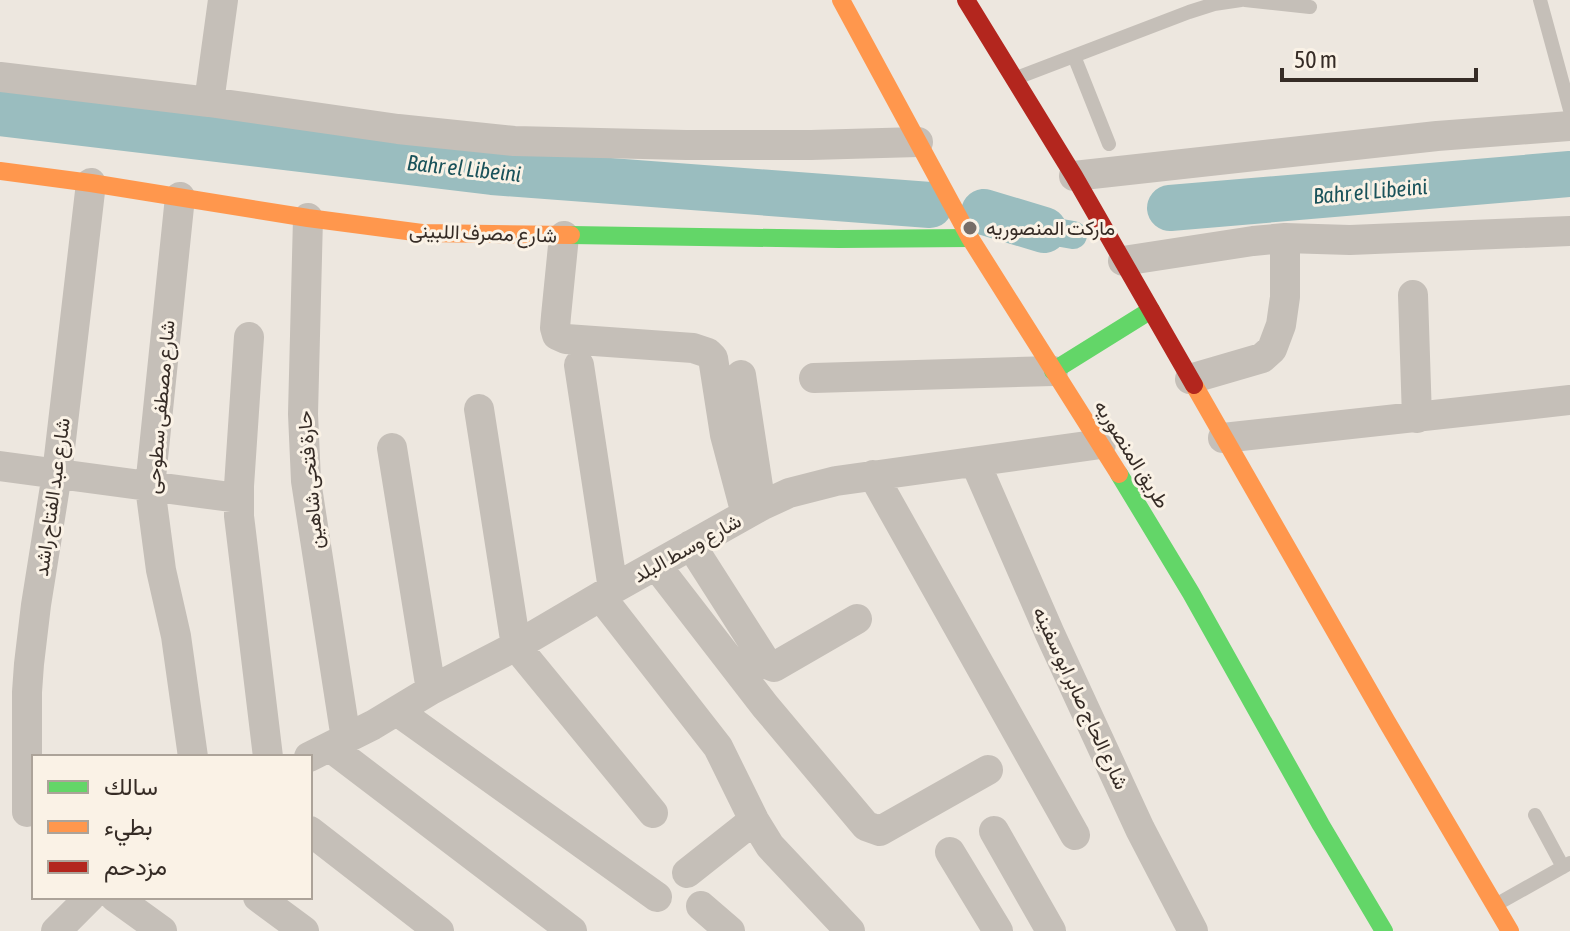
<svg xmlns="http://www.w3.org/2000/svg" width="1570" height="931" font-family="'Asap Condensed',Vazirmatn,sans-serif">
<rect width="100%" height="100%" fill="#ede7df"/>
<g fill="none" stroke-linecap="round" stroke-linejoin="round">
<path stroke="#9abdbf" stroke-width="28" d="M1044 230 1073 235"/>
<path stroke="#9abdbf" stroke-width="46" d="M0 113 492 172 930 205
M1170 208 1570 174
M984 212 1044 230"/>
<path stroke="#c5bfb8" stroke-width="14" d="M1245 0 1310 7
M1540 0 1570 110
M1074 56 1109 144
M1019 77 1189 12 1214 4 1241 0
M1535 815 1563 867
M1499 903 1570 863"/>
<path stroke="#c5bfb8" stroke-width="30" d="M0 77 209 102 398 129 514 141 686 145H811L918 142
M209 102 223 0
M1074 176 1437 136 1570 126
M180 197 150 487 161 570 176 636 193 757
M308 218 303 414 306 481 346 739
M564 236 556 316 555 328 557 335 566 339 693 348 708 353 713 358 725 435 746 514
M1123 261 1253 241 1285 238 1350 240 1570 231
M1413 295 1417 418
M249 337 239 486V516L268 757
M579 365 613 589
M741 375 761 506
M814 378 1053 371
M1190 379 1262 358 1272 349 1281 325 1285 297V238
M479 409 516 646 653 813
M1223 438 1570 400
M392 448 431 690
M975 462 1050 634 1140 829 1193 931
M0 466 238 498
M873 475 1075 835
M691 545 767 664 774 667 857 619
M656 565 765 706 866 826 880 831 988 770
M601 597 718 747 754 820 770 846 850 931
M397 711 657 897
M330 747 572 931
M309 757 373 725 431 690 516 646 613 589 761 506 789 493 836 481 1101 444
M27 812V692L29 664 36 605 57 474 91 183
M310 831 439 931
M994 831 1051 931
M950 852 998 931
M687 873 754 820
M115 897 162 931
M258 897 304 931
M701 906 730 931
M56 931 90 897"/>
<path stroke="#63d668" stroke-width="18" d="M571 235 839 239 970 238
M1053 371 1151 310
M1119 474 1191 593 1321 825 1384 931"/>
<path stroke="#ff974d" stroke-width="18" d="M841 0 970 238 1119 474
M0 171 91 183 308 218 422 233 571 235
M1194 385 1387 722 1510 931"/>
<path stroke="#b3261e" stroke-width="18" d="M966 0 1074 176 1194 385"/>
</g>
<circle fill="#766d67" stroke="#faf2e6" stroke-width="3" cx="970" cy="228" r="8"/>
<g text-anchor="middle" stroke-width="6" stroke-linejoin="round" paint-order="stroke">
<g font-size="20" fill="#362c26" stroke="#faf2e6" text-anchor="start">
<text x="986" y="235">ماركت المنصوريه</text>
</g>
<g font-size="20" fill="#362c26" stroke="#faf2e6">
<text transform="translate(483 233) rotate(2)" y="7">شارع مصرف اللبينى</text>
<text transform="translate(160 407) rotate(-85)" y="7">شارع مصطفى سطوحى</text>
<text transform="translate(1132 454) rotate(58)" y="7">طريق المنصوريه</text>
<text transform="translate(310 480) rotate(-95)" y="7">حارة فتحى شاهين</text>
<text transform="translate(52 497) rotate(-82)" y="7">شارع عبد الفتاح راشد</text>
<text transform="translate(687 548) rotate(-29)" y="7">شارع وسط البلد</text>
<text transform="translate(1081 698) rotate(65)" y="7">شارع الحاج صابر ابو سفينه</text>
</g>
<g font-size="22" font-style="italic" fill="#1a525a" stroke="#faf2e6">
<text transform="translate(464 168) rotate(6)" y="8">Bahr el Libeini</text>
<text transform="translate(1370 191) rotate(-5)" y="8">Bahr el Libeini</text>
</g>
</g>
<rect x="32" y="755" width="280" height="144" fill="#faf2e6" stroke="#aca399" stroke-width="2"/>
<rect x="48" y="781" width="40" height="12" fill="#63d668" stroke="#aca399" stroke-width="2"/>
<text x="104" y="795" font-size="24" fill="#362c26">سالك</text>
<rect x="48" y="821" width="40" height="12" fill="#ff974d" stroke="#aca399" stroke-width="2"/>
<text x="104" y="835" font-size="24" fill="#362c26">بطيء</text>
<rect x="48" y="861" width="40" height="12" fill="#b3261e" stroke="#aca399" stroke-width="2"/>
<text x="104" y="875" font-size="24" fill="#362c26">مزدحم</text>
<path d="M1282 68v12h194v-12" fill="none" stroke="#362c26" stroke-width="4"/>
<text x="1294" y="68" font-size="24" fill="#362c26" stroke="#faf2e6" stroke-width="6" paint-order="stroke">50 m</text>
</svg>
